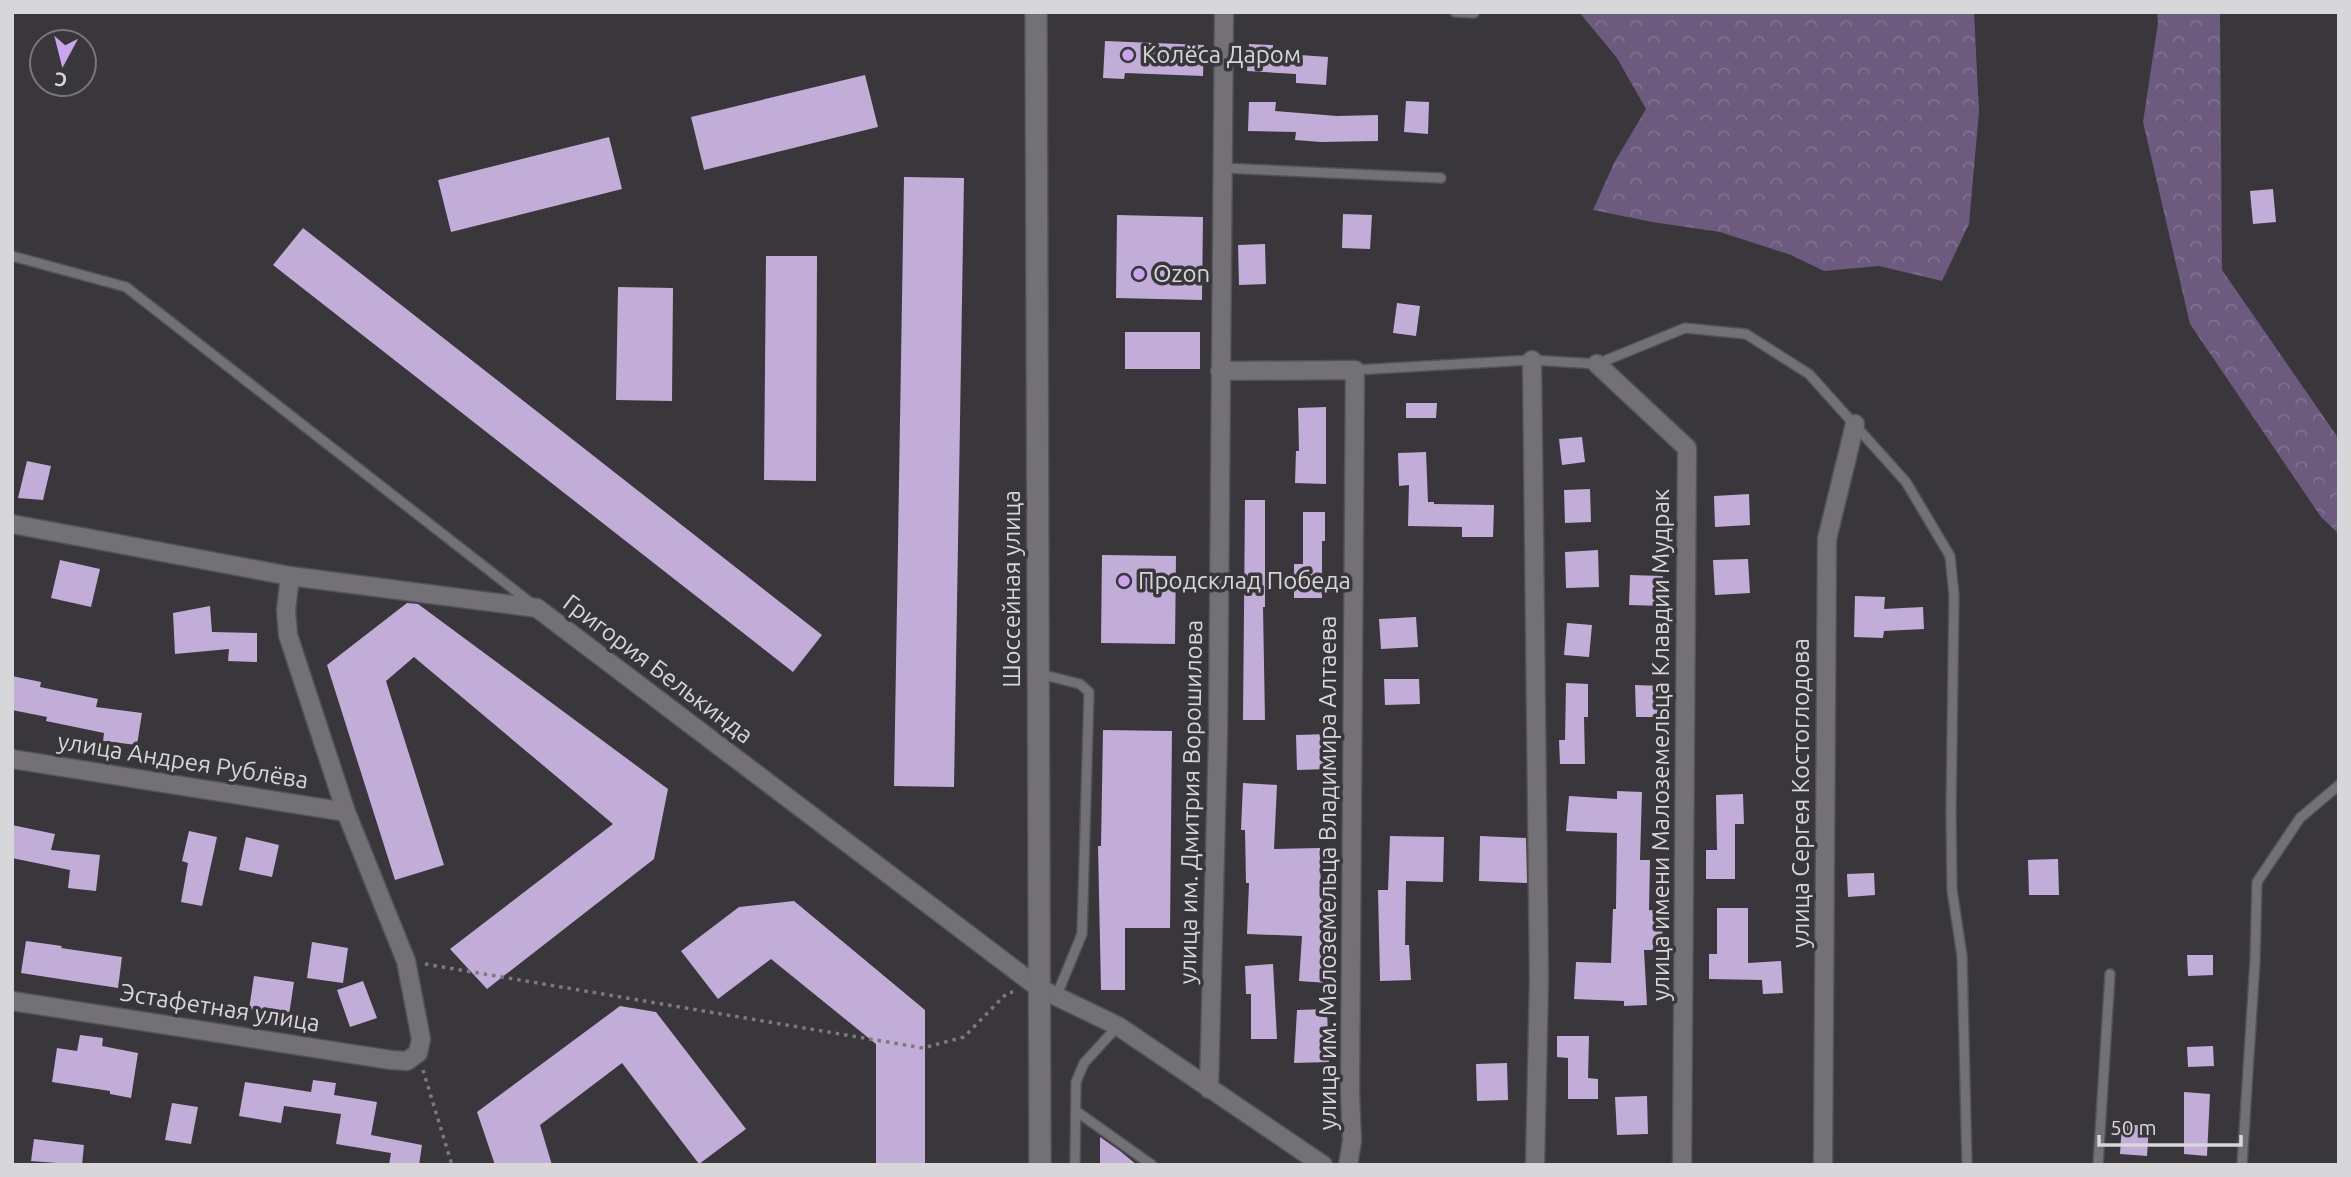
<svg xmlns="http://www.w3.org/2000/svg" width="2351" height="1177" font-family="Ubuntu,sans-serif">
<defs>
<pattern id="forest-crowns" width="20" height="18" patternUnits="userSpaceOnUse" patternTransform="scale(1.75)"><rect width="20" height="18" fill="#6c5a7f"/><path d="M2 6a3 3 0 1 1 6 0M12 15a3 3 0 1 1 6 0" fill="none" stroke="#807191"/></pattern>
</defs>
<rect width="100%" height="100%" fill="#39363c"/>
<path fill="url(#forest-crowns)" d="M1579 12H1974L1979 112 1969 224 1942 281 1879 266 1824 271 1791 255 1720 232 1652 222 1593 210 1614 163 1646 109 1617 58Z
M2157 12H2220L2222 270 2339 439V534L2321 517 2190 324 2143 122 2158 23Z"/>
<path fill="#c1add7" d="M1105 41 1204 45 1203 76 1125 73 1124 79 1103 78Z
M1249 44 1273 45V53L1328 57 1326 85 1296 83V74L1247 71Z
M865 75 878 127 704 170 691 117Z
M1406 101 1429 102 1428 134 1404 132Z
M1249 102H1276L1275 111 1337 116 1378 115V141L1321 142 1295 140 1296 132 1248 131Z
M609 137 622 189 451 232 438 180Z
M904 177 964 178 954 787 894 786Z
M2273 189 2276 222 2253 224 2250 191Z
M1343 214 1372 215 1370 249 1342 248Z
M1117 215 1203 217 1202 300 1116 298Z
M303 228 822 635 793 672 273 265Z
M1265 244 1266 284 1239 285 1238 245Z
M766 256H817L816 481 764 480Z
M618 287 673 288 672 401 616 400Z
M1397 303 1420 306 1416 336 1393 333Z
M1125 332H1200V369H1125Z
M1406 403H1437L1436 418H1406Z
M1326 407V484L1295 483 1296 451H1299L1298 408Z
M1582 437 1585 462 1562 465 1559 439Z
M1426 452 1428 502H1434V504L1494 505 1493 537H1462V527L1408 526 1409 485 1399 486 1398 453Z
M27 461 51 466 43 500 18 498Z
M1590 489 1591 522 1565 523 1564 490Z
M1749 494 1750 525 1715 527 1714 496Z
M1245 500H1265V607H1263L1265 720H1243Z
M1303 512H1325V541H1322V598H1294V564H1303Z
M1598 550 1599 587 1566 588 1565 552Z
M1102 555 1176 556 1175 644 1101 643Z
M1748 559 1750 593 1715 595 1713 560Z
M60 560 100 569 91 607 51 598Z
M1630 575 1663 576 1662 606 1629 605Z
M1855 596 1885 597 1884 609 1923 607 1924 629 1884 631 1883 638 1854 637Z
M407 603 418 604 668 789 654 859 487 989 450 949 613 824 414 657 386 681 444 865 395 880 327 665Z
M210 606 212 632 257 633V662L228 661 229 649 175 654 173 613Z
M1416 617 1418 647 1381 649 1379 619Z
M1567 623 1592 625 1589 657 1564 655Z
M12 676 41 682 40 687 98 699 96 707 142 713 137 745 103 741 104 733 46 721 47 717 12 710Z
M1384 679H1419L1420 704 1385 705Z
M1566 683 1588 684V717H1584L1585 764H1560L1559 740H1565Z
M1635 685 1662 686V717H1636Z
M1103 730 1172 731 1170 928H1125V990H1101L1098 846H1101Z
M1328 734 1329 769 1297 770 1296 735Z
M1243 783 1277 785 1274 849 1320 848 1321 899H1326L1327 952H1330L1328 983 1299 981 1302 936 1247 934 1249 883H1246L1245 830H1241Z
M1617 791 1642 792 1640 860H1650L1649 910 1663 911 1662 950H1644L1647 1005 1624 1006V1001L1574 999 1576 962 1611 963 1613 909H1616L1617 833 1566 831 1569 796 1617 799Z
M1743 794 1744 824H1735V879H1706V850H1717L1716 795Z
M12 825 55 834 51 850 100 855 96 891 68 888 70 870 12 858Z
M189 831 217 837 202 906 181 902 188 863 182 861Z
M1390 836 1444 837 1443 882 1406 881 1405 945H1409L1411 980 1380 981 1378 890H1388Z
M1480 836 1526 838 1527 883 1479 881Z
M246 837 279 845 272 877 239 870Z
M2058 859 2059 895H2029L2028 860Z
M1874 873 1875 895 1848 897 1847 874Z
M794 901 925 1010V1165H876V1044L771 959 718 999 681 951 739 907Z
M1717 908H1748V963L1781 961 1783 993 1763 994 1762 980 1709 979V954H1717Z
M26 941 62 946 61 948 122 957 118 988 21 973Z
M312 942 348 948 343 983 307 978Z
M2187 955H2213V975L2188 976Z
M1273 964 1277 1039H1251V994H1246L1245 966Z
M254 976 294 982 289 1015 249 1009Z
M363 981 377 1018 350 1027 337 990Z
M620 1006 656 1012 746 1129 699 1164 622 1063 540 1125 552 1165H495L477 1112Z
M1327 1009 1329 1062 1294 1063 1297 1010Z
M80 1035 103 1038 102 1046 138 1053 131 1098 110 1094V1091L52 1082 57 1048 77 1051Z
M1557 1036H1589L1588 1078 1598 1079V1099H1568V1058L1557 1057Z
M2213 1046 2214 1066 2188 1067 2187 1047Z
M1507 1063 1508 1100 1477 1101 1476 1064Z
M313 1080 336 1083 334 1095 377 1102 371 1135 422 1145 419 1165H389L391 1153 336 1144 341 1114 284 1106 281 1123 239 1116 245 1082 311 1092Z
M2184 1092 2210 1094 2207 1156 2184 1154Z
M1647 1096 1648 1134 1617 1135 1615 1097Z
M172 1103 198 1107 191 1144 165 1140Z
M2122 1124 2149 1126 2147 1156 2120 1154Z
M1100 1137 1120 1151 1137 1165H1100Z
M34 1139 84 1145 82 1165 31 1161Z"/>
<g fill="none" stroke-linecap="round" stroke-linejoin="round">
<g stroke="#535256" stroke-width="12">
<path id="service" d="M1455 12 1474 13
M1223 168 1441 178
M12 256 126 287 531 603
M1355 370 1532 360 1597 364 1685 328 1746 334 1809 374 1906 482 1950 556 1954 595 1951 812 1952 890 1962 956 1967 1165
M1040 674 1080 684 1089 692 1082 934 1056 997
M1076 1111 1152 1165
M1075 1165 1076 1082 1084 1063 1118 1026
M2098 1165 2110 974
M2242 1165 2255 961 2257 882 2300 818 2339 785"/>
</g>
<g stroke="#535256" stroke-width="21">
<path id="minor" d="M1532 360 1539 979 1535 1165
M1597 364 1687 448 1682 1165
M1220 371 1355 370 1350 1093 1352 1141 1348 1165
M12 524 290 576 537 608 1039 988 1118 1026 1323 1165
M12 759 346 812
M12 1001 391 1060 407 1061 418 1053 421 1039 406 961 346 812 288 635 286 610 290 576
M1209 1089 1218 734 1224 12
M1823 1165 1827 539 1855 424"/>
</g>
<g stroke="#535256" stroke-width="24">
<path id="tertiary" d="M1036 12 1040 1165"/>
</g>
<path stroke="#7c7a7f" stroke-width="3.5" stroke-dasharray="3.5 5" stroke-linecap="butt" d="M425 964 923 1048 964 1037 1007 993 1013 992
M423 1070 452 1165"/>
<use href="#service" stroke="#737076" stroke-width="9"/>
<use href="#minor" stroke="#737076" stroke-width="18"/>
<use href="#tertiary" stroke="#737076" stroke-width="21"/>
</g>
<g fill="#c9a5ee" stroke="#39363c" stroke-width="2.5">
<circle cx="1128" cy="55" r="7"/>
<circle cx="1139" cy="274" r="7"/>
<circle cx="1124" cy="581" r="7"/>
</g>
<g text-anchor="middle" stroke-width="7" stroke-linejoin="round" paint-order="stroke">
<g font-size="24" fill="#d7d6d9" stroke="#39363c" text-anchor="start">
<text x="1142" y="63">Колёса Даром</text>
<text x="1153" y="282">Ozon</text>
<text x="1138" y="589">Продсклад Победа</text>
</g>
<g font-size="24" fill="#d7d6d9" stroke="#39363c">
<text transform="translate(1012 589) rotate(-90)" y="8">Шоссейная улица</text>
<text transform="translate(658 669) rotate(37)" y="8">Григория Белькинда</text>
<text transform="translate(1661 745) rotate(-90)" y="8">улица имени Малоземельца Клавдии Мудрак</text>
<text transform="translate(183 761) rotate(9)" y="8">улица Андрея Рублёва</text>
<text transform="translate(1801 793) rotate(-90)" y="8">улица Сергея Костоглодова</text>
<text transform="translate(1191 802) rotate(-89)" y="8">улица им. Дмитрия Ворошилова</text>
<text transform="translate(1328 873) rotate(-90)" y="8">улица им. Малоземельца Владимира Алтаева</text>
<text transform="translate(220 1008) rotate(9)" y="8">Эстафетная улица</text>
</g>
</g>
<rect width="2351" height="1177" fill="none" stroke="#d7d6d9" stroke-width="28"/>
<g transform="translate(63 63) rotate(187)"><circle r="33" fill="#39363c" stroke="#78767b" stroke-width="2"/>
<path d="M0-5L12 26L0 18L-12 26Z" fill="#c9a5ee"/>
<text y="-10" font-size="19" font-weight="bold" text-anchor="middle" fill="#d7d6d9">С</text>
</g>
<path d="M2099 1135v10h142v-10" fill="none" stroke="#d7d6d9" stroke-width="3.5"/>
<text x="2110" y="1135" font-size="21" fill="#d7d6d9" stroke="#39363c" stroke-width="5" paint-order="stroke">50 m</text>
</svg>
